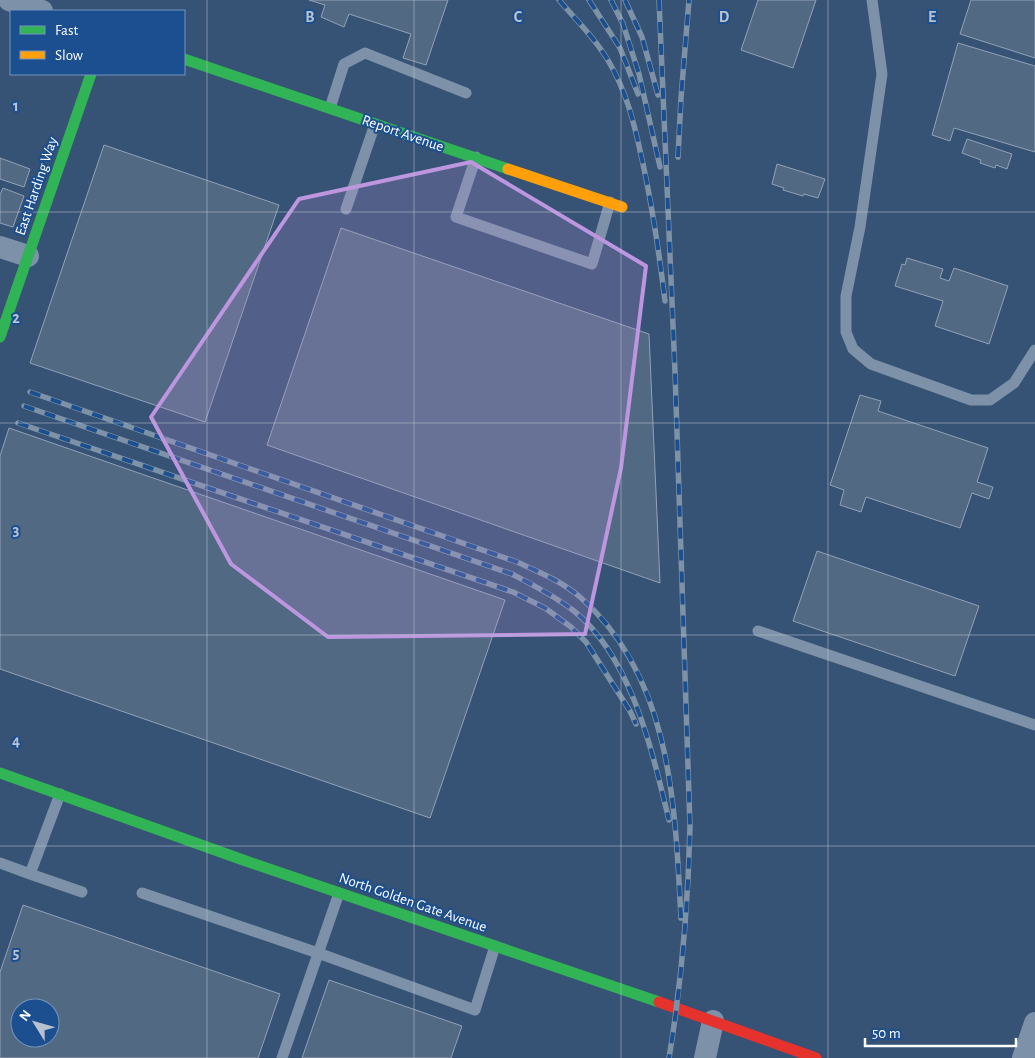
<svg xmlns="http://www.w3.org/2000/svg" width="1035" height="1058" font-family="'Alegreya Sans',sans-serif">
<rect width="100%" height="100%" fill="#365274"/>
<path fill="#526984" stroke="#92a2b6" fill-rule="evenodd" d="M309 0H448L426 65 403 58 411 34 349 14 344 27 321 17 325 5Z
M758 0H816L793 68 741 50Z
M971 0H1035V58L960 34Z
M958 43 1035 66V152L954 128 950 141 932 135Z
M967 139 1012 154 1007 169 996 165 995 168 980 163 981 160 962 153Z
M104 145 279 205 205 422 30 363Z
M0 158 30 169 24 187 0 179Z
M777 164 825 179 818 198 804 194 803 196 783 190 784 188 772 184Z
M3 188 24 196 13 227 0 223V195Z
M341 228 649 334 660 583 267 445Z
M907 258 943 269 940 278 949 281 954 268 1008 286 989 344 935 326 943 301 895 286 902 264 905 265Z
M860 395 881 401 878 411 988 448 977 482 993 487 989 499 972 493 960 528 866 497 861 512 840 505 844 490 830 485Z
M9 428 505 600 430 818 0 669V456Z
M817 551 979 606 955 676 793 621Z
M23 905 280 994 258 1058H0V972ZM20 1008H50V1038H20Z
M329 980 462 1026 451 1058H302Z"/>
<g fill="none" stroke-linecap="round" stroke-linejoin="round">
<path stroke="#7d92a8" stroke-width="11" d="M872 0 882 74 860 227 846 296V332L853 349 871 364 971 400H990L1014 383 1035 350
M330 108 344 64 365 53 466 93
M476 157 456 217 592 264 610 202
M346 209 375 124
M758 631 1035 725
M60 794 30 874 82 892
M0 863 30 874
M142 893 318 953 475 1010 495 946
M282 1058 339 893"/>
<path stroke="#7d92a8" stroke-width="22" d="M9 0 42 11
M0 247 28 256
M705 1058 713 1021
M1023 1058 1035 1023"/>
<path stroke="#30b455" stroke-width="11" d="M184 59 508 169
M0 337 91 74
M0 773 243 860 659 1002"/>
<path stroke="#ff9f0a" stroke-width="11" d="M508 169 622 207"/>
<path stroke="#e5322d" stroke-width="11" d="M659 1002 816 1058"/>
<g stroke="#7e92a7" stroke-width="5.5">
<path id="rail" d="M559 0C576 20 596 39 609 62 626 91 634 122 641 155 652 203 659 252 665 301
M589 0 620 48 638 94
M611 0 623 24 639 74 660 167
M625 0 642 37 658 95
M659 0 675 372 690 827C688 907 682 980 669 1058
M678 157 681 98 689 0
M30 392 517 562C539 572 561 581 580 597 672 677 675 806 681 918
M24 406 512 574C533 585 555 596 574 611 632 658 652 751 669 820
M18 423 513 592 545 608 571 627 586 642 630 711 636 724"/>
</g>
<use href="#rail" stroke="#1b4f8f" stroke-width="4" stroke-dasharray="11" stroke-linecap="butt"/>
</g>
<path fill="#bd96df" fill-opacity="0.2" stroke="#bd96df" stroke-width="4" stroke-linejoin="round" d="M471 162 646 266 621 468 585 634 328 637 231 564 151 417 299 199Z"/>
<path fill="none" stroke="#b9c2ce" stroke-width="1" stroke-opacity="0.55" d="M207 0V1058M414 0V1058M621 0V1058M828 0V1058M0 212H1035M0 423H1035M0 635H1035M0 846H1035"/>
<g text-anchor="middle" stroke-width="4" stroke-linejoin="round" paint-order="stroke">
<g font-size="15" fill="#fff" stroke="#1b4f8f">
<text transform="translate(403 133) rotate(19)" y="5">Report Avenue</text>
<text transform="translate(36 186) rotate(-71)" y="5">East Harding Way</text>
<text transform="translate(413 902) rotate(19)" y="5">North Golden Gate Avenue</text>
</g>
</g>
<g font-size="16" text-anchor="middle" font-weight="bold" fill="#b9c2ce" stroke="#1b4f8f" stroke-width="4" stroke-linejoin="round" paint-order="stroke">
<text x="310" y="22">B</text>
<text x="518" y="22">C</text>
<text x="724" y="22">D</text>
<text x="932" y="22">E</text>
<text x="16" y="111">1</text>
<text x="16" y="323">2</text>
<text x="16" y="535">3</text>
<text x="16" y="746">4</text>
<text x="16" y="958">5</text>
</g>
<rect x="10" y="10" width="175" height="65" fill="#1b4f8f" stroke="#7695bc"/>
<rect x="20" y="26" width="25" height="8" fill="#30b455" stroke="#7695bc"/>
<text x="55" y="35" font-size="15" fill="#ffffff">Fast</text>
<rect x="20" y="51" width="25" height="8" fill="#ff9f0a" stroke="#7695bc"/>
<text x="55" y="60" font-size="15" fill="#ffffff">Slow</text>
<g transform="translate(35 1023) rotate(307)"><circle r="24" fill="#1b4f8f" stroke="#7695bc"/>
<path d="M0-4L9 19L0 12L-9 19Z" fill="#b9c2ce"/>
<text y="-8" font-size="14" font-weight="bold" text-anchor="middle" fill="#ffffff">N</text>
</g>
<path d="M865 1038v8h151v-8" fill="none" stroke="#ffffff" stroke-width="2.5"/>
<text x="872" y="1038" font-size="15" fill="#ffffff" stroke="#1b4f8f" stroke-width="4" paint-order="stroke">50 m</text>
</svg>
